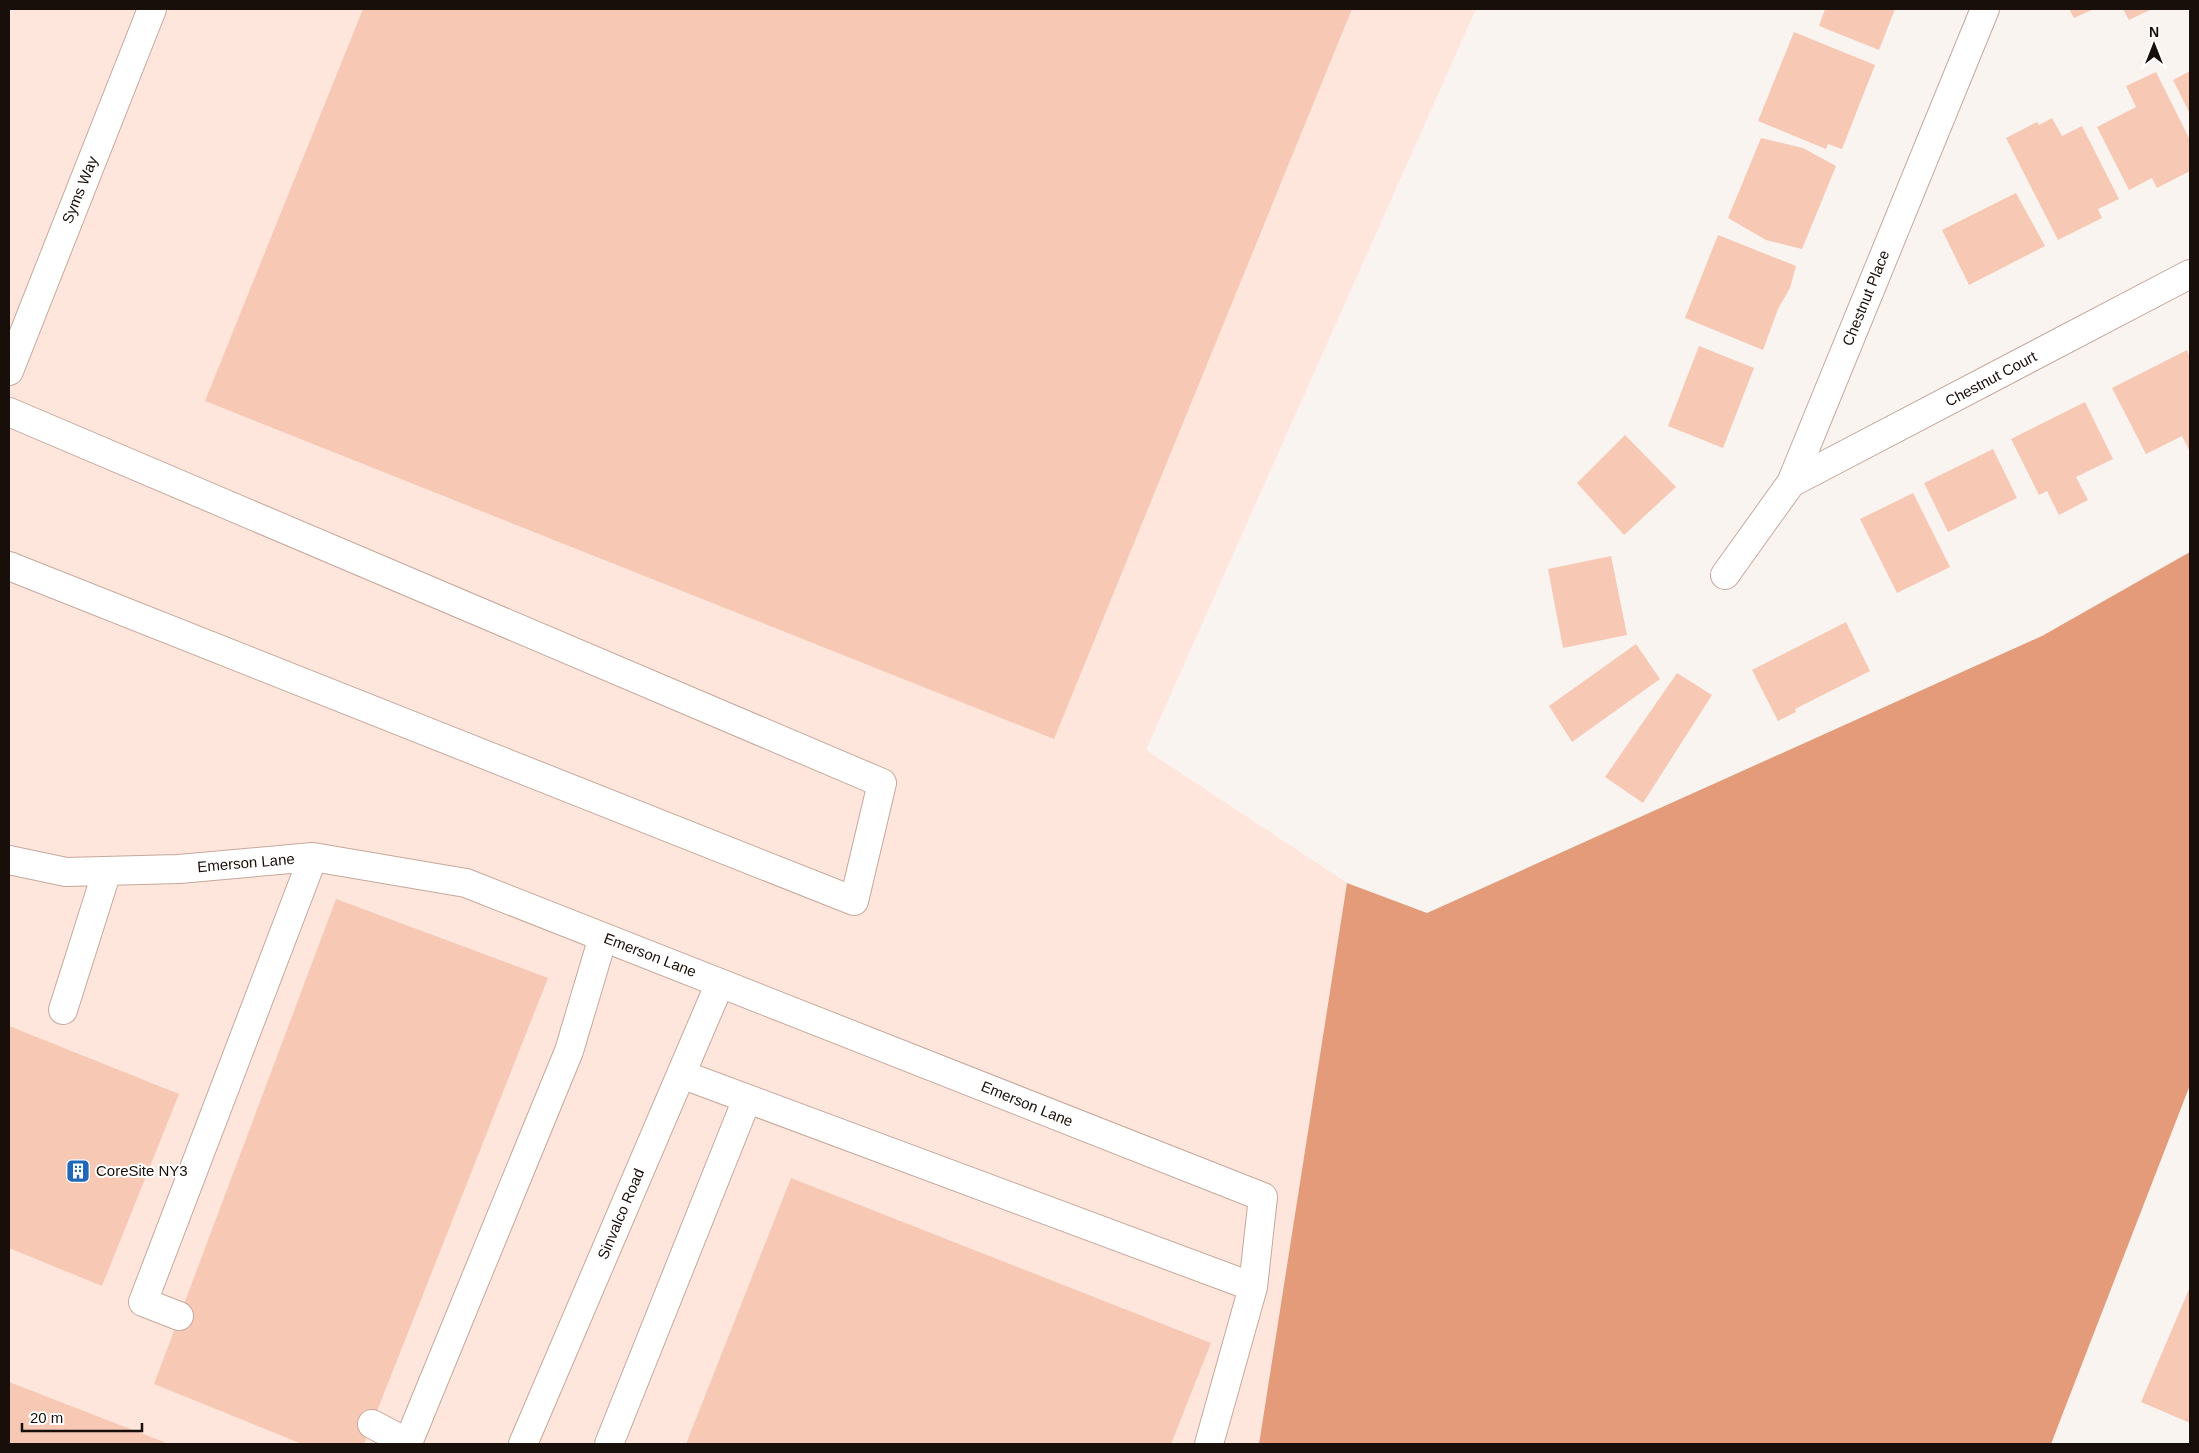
<svg xmlns="http://www.w3.org/2000/svg" width="2199" height="1453" font-family="Helvetica,sans-serif">
<rect width="100%" height="100%" fill="#faf4f1"/>
<path fill="#fee6dc" d="M9 9H1476L1146 750 1347 883 1259 1444H9Z"/>
<path fill="#e49b7a" d="M2190 552V1085L2051 1444H1259L1347 883 1427 913 2042 636Z"/>
<path fill="#f7c8b4" d="M363 9H1352L1054 739 205 401Z
M1825 9H1895L1879 50 1819 26Z
M2069 9H2094L2074 18Z
M2123 9H2152L2129 20Z
M1794 32 1875 65 1842 149 1828 144 1826 149 1758 121Z
M2190 71V114L2173 80Z
M2156 72 2190 140V171L2157 188 2152 178 2129 190 2097 127 2136 107 2126 86Z
M2052 118 2062 136 2082 126 2119 199 2098 209 2102 218 2058 240 2006 138 2037 122 2039 125Z
M1761 138 1803 148 1836 166 1802 249 1766 240 1728 218Z
M2016 193 2045 246 1969 285 1942 230Z
M1718 235 1796 266 1790 288 1778 309 1763 350 1685 318Z
M1699 346 1754 368 1723 448 1668 426Z
M2187 350 2190 357V452L2182 436 2146 454 2112 388Z
M2085 402 2113 459 2076 477 2088 500 2059 515 2047 491 2039 495 2011 439Z
M1625 435 1676 487 1624 535 1577 483Z
M1993 449 2017 498 1948 532 1924 483Z
M1913 493 1950 567 1897 593 1860 519Z
M1611 556 1627 635 1563 648 1548 569Z
M1846 622 1870 671 1795 709 1796 712 1778 721 1752 670Z
M1636 644 1660 679 1572 742 1549 706Z
M1677 673 1712 695 1643 803 1605 777Z
M336 899 548 978 364 1444H302L154 1384Z
M9 1026 179 1094 102 1286 9 1248Z
M791 1178 1211 1343 1171 1444H686Z
M2190 1287V1423L2141 1402Z
M9 1382 169 1444H9Z"/>
<g fill="none" stroke-linecap="round" stroke-linejoin="round">
<g stroke="#c6a89b" stroke-width="30">
<path id="minor" d="M9 371 152 9
M9 412 882 783 854 901 9 566
M1791 483 2190 274
M1725 575 1791 483 1985 9
M9 860 66 872 179 869 313 857 466 883 1263 1197 1253 1287
M63 1010 107 871
M681 1074 1253 1287 1209 1444
M179 1316 143 1302 313 857
M372 1424 408 1443 569 1051 603 937
M523 1444 720 983
M609 1444 747 1099"/>
</g>
<use href="#minor" stroke="#fff" stroke-width="28"/>
</g>
<defs>
<g id="building-square" transform="scale(1.25)"><rect x="-9" y="-9" width="18" height="18" rx="4" fill="#2167b7" stroke="#fff"/><path d="M-4-6H4V6H1V3H-1V6H-4ZM-2.5-4.3h1.7v1.8h-1.7ZM.8-4.3h1.7v1.8H.8ZM-2.5-1h1.7V.8h-1.7ZM.8-1h1.7V.8H.8Z" fill="#fff"/></g>
</defs>
<g fill-rule="evenodd">
<use href="#building-square" x="78" y="1171"/>
</g>
<g text-anchor="middle" stroke-width="4" stroke-linejoin="round" paint-order="stroke">
<g font-size="15" fill="#190f0a" stroke="#fff">
<text transform="translate(80 190) rotate(-68)" y="5">Syms Way</text>
<text transform="translate(1866 298) rotate(-68)" y="5">Chestnut Place</text>
<text transform="translate(1991 379) rotate(-28)" y="5">Chestnut Court</text>
<text transform="translate(246 863) rotate(-5)" y="5">Emerson Lane</text>
<text transform="translate(650 955) rotate(21)" y="5">Emerson Lane</text>
<text transform="translate(1027 1104) rotate(22)" y="5">Emerson Lane</text>
<text transform="translate(621 1214) rotate(-67)" y="5">Sinvalco Road</text>
</g>
<g font-size="15" fill="#190f0a" stroke="#fff" text-anchor="start">
<text x="96" y="1176">CoreSite NY3</text>
</g>
</g>
<rect width="2199" height="1453" fill="none" stroke="#190f0a" stroke-width="20"/>
<g transform="translate(2154 45)" stroke="#ffffff" stroke-width="4" paint-order="stroke">
<path d="M0-4L9 19L0 12L-9 19Z" fill="#190f0a"/>
<text y="-8" font-size="14" font-weight="bold" text-anchor="middle" fill="#190f0a">N</text>
</g>
<path d="M22 1423v8h120v-8" fill="none" stroke="#190f0a" stroke-width="2.5"/>
<text x="30" y="1423" font-size="15" fill="#190f0a" stroke="#ffffff" stroke-width="4" paint-order="stroke">20 m</text>
</svg>
